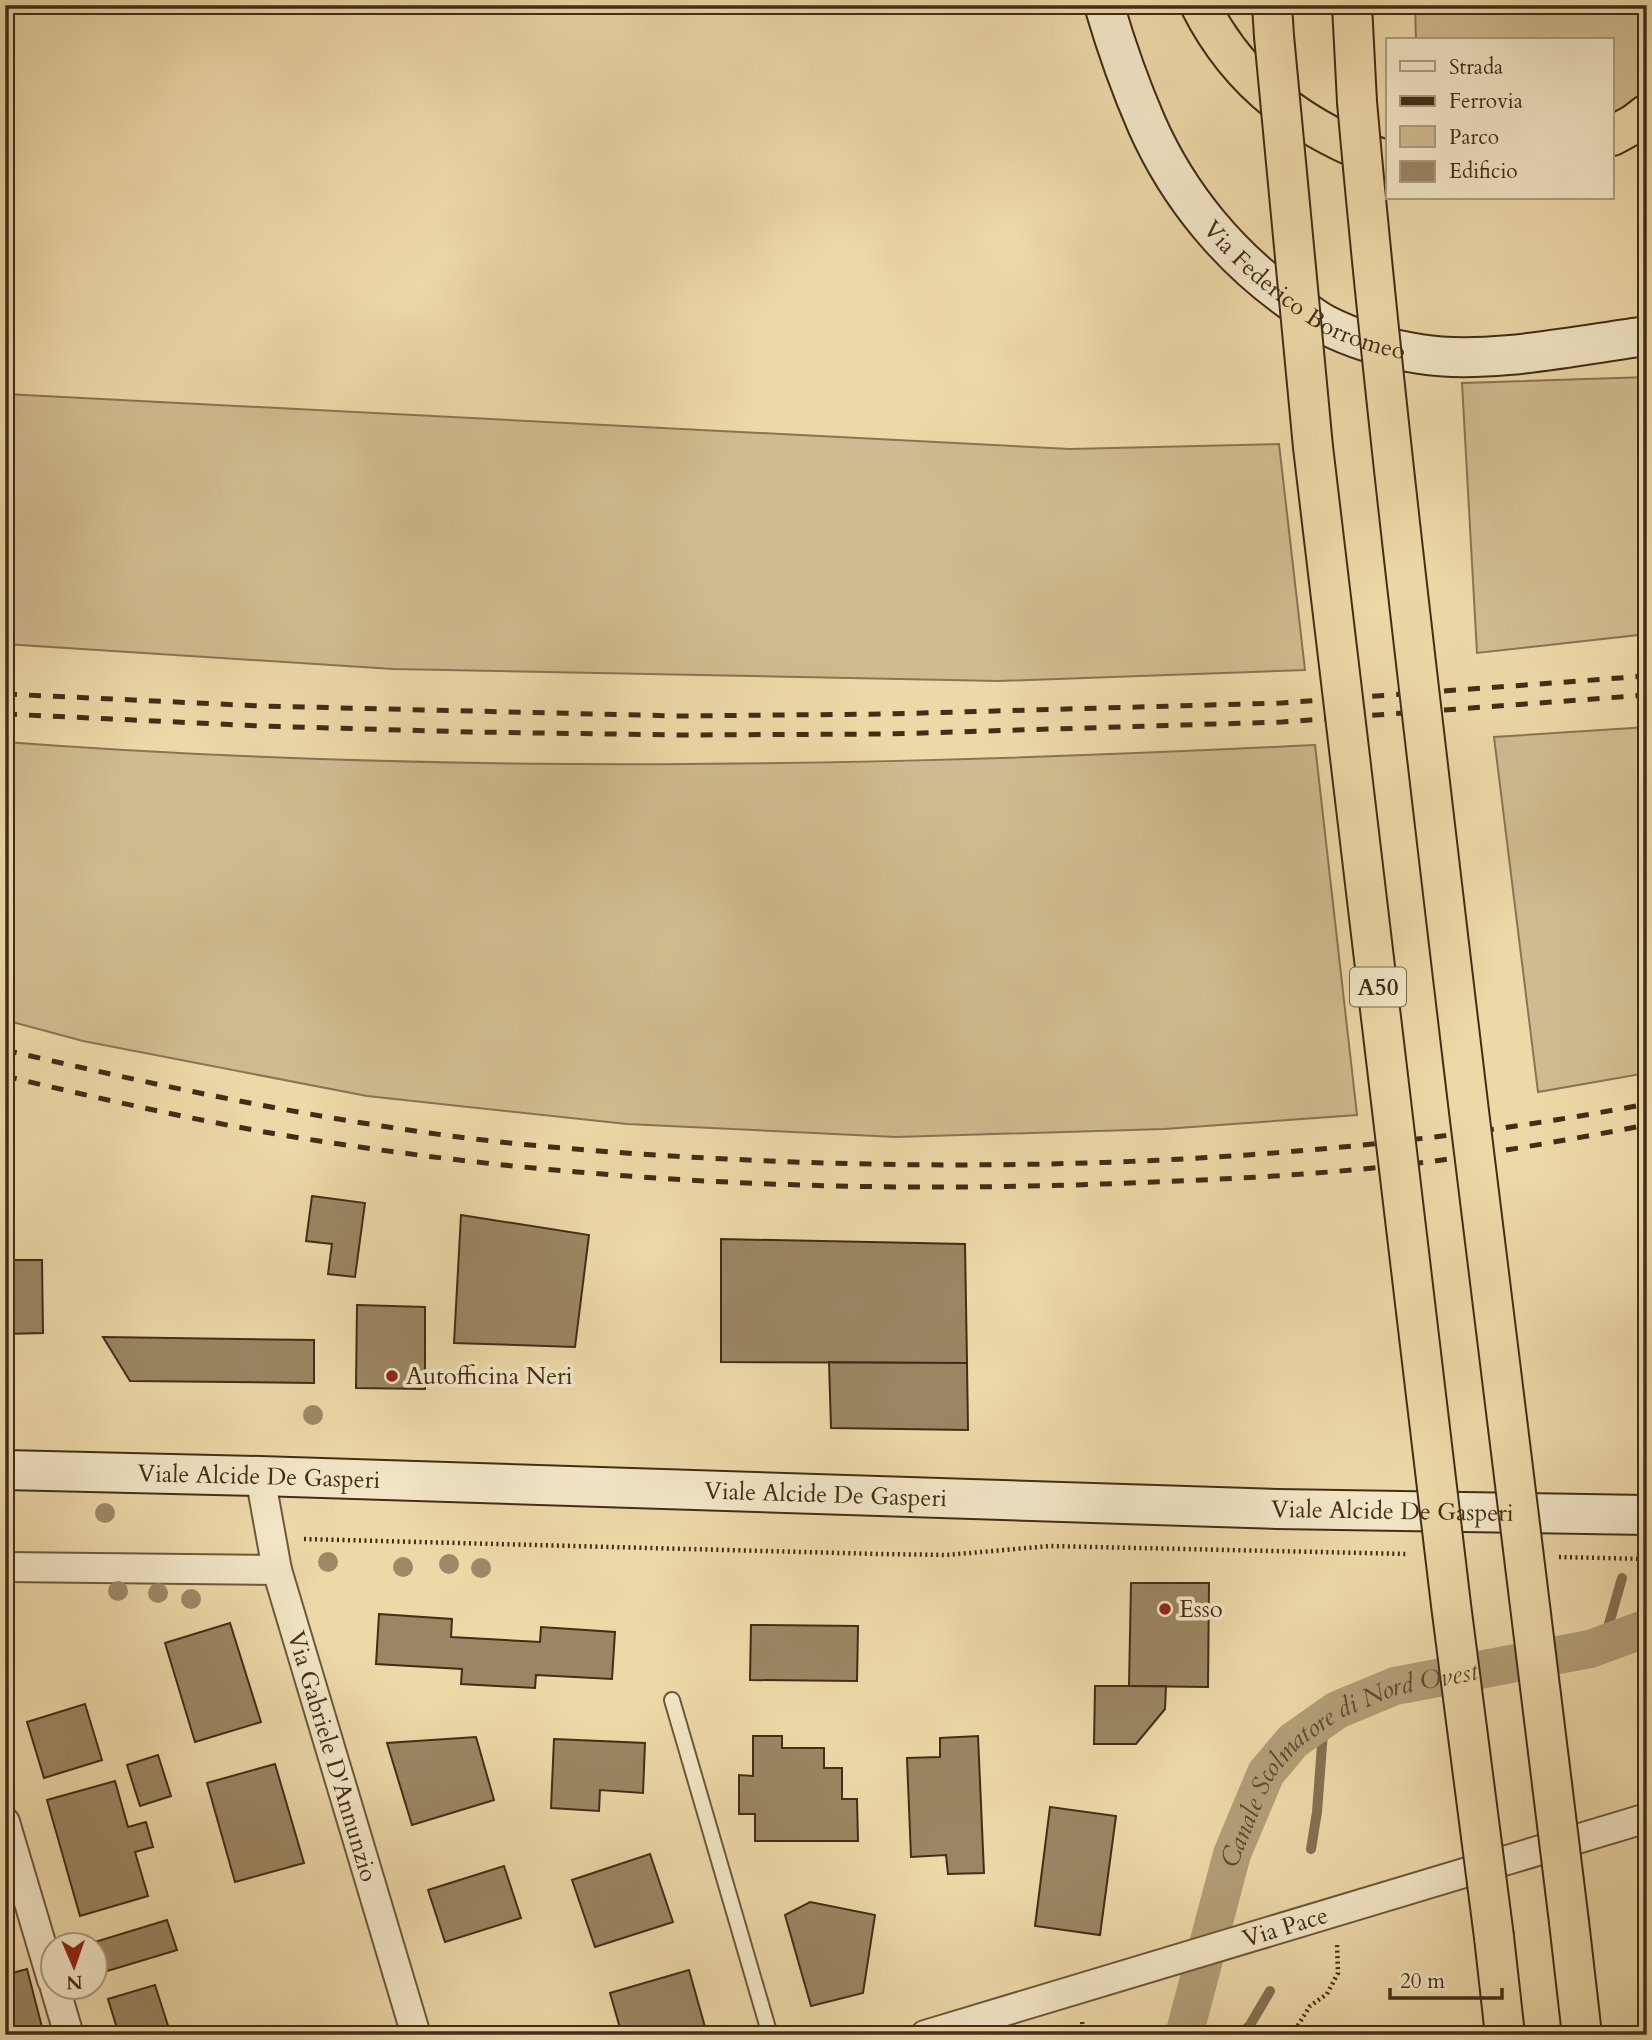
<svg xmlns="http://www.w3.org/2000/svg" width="1652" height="2040" font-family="Cardo,serif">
<rect width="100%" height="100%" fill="#edd8a8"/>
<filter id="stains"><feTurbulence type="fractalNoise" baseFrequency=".00286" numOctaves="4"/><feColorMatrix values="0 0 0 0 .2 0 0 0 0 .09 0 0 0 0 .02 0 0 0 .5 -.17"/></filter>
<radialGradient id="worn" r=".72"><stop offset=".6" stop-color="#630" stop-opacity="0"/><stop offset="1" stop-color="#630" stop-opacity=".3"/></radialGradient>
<path fill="#d0bb90" stroke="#897454" stroke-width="2" d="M1415 5H1647V95L1612 119V40H1416Z
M1647 377V634L1477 653 1462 383Z
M5 394 1070 449 1279 444 1305 670 999 681 393 669 5 644Z
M1647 727V1073L1538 1092 1494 737Z
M5 742C441 775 878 767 1315 745L1357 1115 1164 1129 896 1137 627 1124 367 1096 83 1041 5 1020Z"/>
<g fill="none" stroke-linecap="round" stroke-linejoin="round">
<path stroke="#867151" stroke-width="10" d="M1603 1645 1622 1578
M1311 1849 1317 1812 1324 1719
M1240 2035 1250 2025 1270 1991"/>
<path stroke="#b39e77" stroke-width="38" id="s1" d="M1184 2035 1232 1854 1266 1773 1293 1741 1337 1710 1395 1686 1590 1649 1647 1628"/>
</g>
<path fill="#9b8663" stroke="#422d18" stroke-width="2" d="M312 1196 365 1203 355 1277 328 1274 332 1244 306 1241Z
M461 1215 589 1235 575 1347 454 1343Z
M721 1239 965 1244 967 1363 721 1362Z
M5 1260H42L43 1333 5 1334Z
M357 1305 425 1307V1389L356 1388Z
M103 1337 314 1340V1383L130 1381Z
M829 1362 967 1363 968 1430 831 1428Z
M1131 1583H1209L1208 1687 1129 1686Z
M379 1614 452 1619 451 1637 540 1642 541 1627 615 1632 612 1679 536 1675 535 1688 461 1684 462 1669 376 1664Z
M230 1623 261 1722 195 1742 165 1643Z
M751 1625 858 1626 857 1681 750 1680Z
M1095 1686H1166L1165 1709 1136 1744H1094Z
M85 1704 102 1760 44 1778 27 1722Z
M753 1736H782V1748H824V1768H842V1799H857L858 1841H755V1814H739V1775L753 1776Z
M978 1736 984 1873 948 1874 946 1855 911 1857 907 1758 940 1757V1738Z
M476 1737 494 1800 412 1825 387 1743Z
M554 1739 645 1743 643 1793 600 1790 599 1811 551 1808Z
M158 1755 171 1796 140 1806 127 1765Z
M275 1764 304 1863 235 1882 207 1783Z
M115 1781 128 1827 146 1822 153 1847 135 1852 148 1896 80 1916 47 1800Z
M1050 1807 1116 1816 1100 1935 1035 1926Z
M650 1854 673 1922 595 1947 572 1880Z
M504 1866 521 1918 445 1942 428 1890Z
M810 1902 875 1915 863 1993 811 2006 785 1915Z
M167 1920 177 1950 104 1972 95 1942Z
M27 1969 43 2031 26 2035H5V1975Z
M689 1970 707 2034 622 2035 610 1993Z
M155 1985 171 2035H119L108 1999Z"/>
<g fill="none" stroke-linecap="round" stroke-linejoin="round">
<g stroke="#6d583c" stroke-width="18">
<path id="lane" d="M672 1700 770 2035"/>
</g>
<g stroke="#6d583c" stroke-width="32">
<g id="street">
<path id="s2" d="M260 1476 277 1570 416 2035"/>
<path d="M5 1567 277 1570"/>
<path d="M5 1822 52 1980"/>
<path d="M55 1988 69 2035"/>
<path id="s3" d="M925 2035 1647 1818"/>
</g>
</g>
<g stroke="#422d18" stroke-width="42">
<g id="secondary">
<path id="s4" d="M1104 5C1116 46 1130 86 1147 125 1179 197 1230 258 1294 303 1303 310 1313 318 1324 324 1353 339 1387 349 1420 354 1487 365 1579 345 1647 336"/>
<path id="s5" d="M5 1470 260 1476 1277 1509 1647 1515"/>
</g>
</g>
<g stroke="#422d18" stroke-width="42">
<path id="highway" d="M1200 5C1240 85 1305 131 1388 161
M1272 5 1274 36
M1352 5 1357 102
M1612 136 1634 124 1647 114
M1569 1922 1582 2035
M1494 1937 1505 2035"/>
</g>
<path stroke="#422d18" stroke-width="4.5" stroke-dasharray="2 3.5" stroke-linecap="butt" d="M304 1539 880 1554 947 1555 1050 1546 1407 1554
M1559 1557 1647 1559
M1082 2022 1084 2035
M1292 2035 1310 2006 1327 1994 1338 1973 1337 1944"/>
<use href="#lane" stroke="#f3e6c6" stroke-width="14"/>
<use href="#street" stroke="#f3e6c6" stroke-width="28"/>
<use href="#secondary" stroke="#f3e6c6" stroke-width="38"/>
<use href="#highway" stroke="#edd8a8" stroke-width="38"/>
<path stroke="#422d18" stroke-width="5" stroke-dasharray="12 12" stroke-linecap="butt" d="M5 694 261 706 679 716 887 714 1281 703 1647 676
M5 714 261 726 471 732 679 735 888 734 1282 722 1647 695
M5 1050C146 1083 286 1113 429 1133 550 1150 673 1157 794 1162 1079 1172 1366 1157 1647 1104
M5 1076C97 1098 189 1119 282 1135 553 1180 827 1194 1102 1184 1215 1180 1330 1175 1442 1160 1510 1150 1579 1138 1647 1125"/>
<g stroke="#422d18" stroke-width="42" stroke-linecap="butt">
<path id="highway-bridge" d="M1274 36 1313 447 1451 1605 1494 1937
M1357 102C1382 383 1416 664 1449 944 1488 1270 1526 1596 1569 1922"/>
</g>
<use href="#highway-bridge" stroke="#edd8a8" stroke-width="38"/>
</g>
<g fill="#9e8966">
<circle cx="313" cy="1415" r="10"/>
<circle cx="105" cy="1513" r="10"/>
<circle cx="328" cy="1562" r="10"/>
<circle cx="449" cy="1564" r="10"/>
<circle cx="403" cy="1567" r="10"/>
<circle cx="481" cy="1568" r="10"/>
<circle cx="118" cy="1591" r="10"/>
<circle cx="158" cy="1593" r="10"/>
<circle cx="191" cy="1599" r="10"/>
</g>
<g fill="#8f2418" stroke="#f3e6c6" stroke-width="2.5">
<circle cx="392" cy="1376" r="7"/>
<circle cx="1165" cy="1609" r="7"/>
</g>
<g text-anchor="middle" stroke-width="7" stroke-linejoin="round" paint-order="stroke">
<rect fill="#f3e6c6" stroke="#77644c" stroke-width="2" x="1350" y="967.5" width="56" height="39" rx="5"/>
<g font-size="23" font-weight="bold" fill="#422d18">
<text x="1378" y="995">A50</text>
</g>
<g font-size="24" fill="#422d18" stroke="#f3e6c6">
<text dy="8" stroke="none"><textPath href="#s4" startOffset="364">Via Federico Borromeo</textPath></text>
<text dy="8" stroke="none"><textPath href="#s5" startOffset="254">Viale Alcide De Gasperi</textPath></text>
<text dy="8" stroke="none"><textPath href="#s5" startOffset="821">Viale Alcide De Gasperi</textPath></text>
<text dy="8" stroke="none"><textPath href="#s5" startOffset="1388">Viale Alcide De Gasperi</textPath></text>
<text dy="8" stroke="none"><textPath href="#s2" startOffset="290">Via Gabriele D'Annunzio</textPath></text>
<text dy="8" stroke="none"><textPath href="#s3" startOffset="376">Via Pace</textPath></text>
</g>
<g font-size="24" fill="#422d18" stroke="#f3e6c6" text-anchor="start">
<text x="406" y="1384">Autofficina Neri</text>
<text x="1179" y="1617">Esso</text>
</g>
<g font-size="26" font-style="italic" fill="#5e4930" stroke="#f3e6c6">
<text dy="9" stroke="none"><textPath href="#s1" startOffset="346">Canale Scolmatore di Nord Ovest</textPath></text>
</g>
</g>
<rect width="1652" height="2040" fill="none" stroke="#edd8a8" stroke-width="28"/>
<rect x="7" y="7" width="1638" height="2026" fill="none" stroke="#422d18" stroke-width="3.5"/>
<rect x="14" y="14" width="1624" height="2012" fill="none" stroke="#422d18" stroke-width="2"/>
<rect x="1386" y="38" width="228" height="161" fill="#f3e6c6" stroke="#ac9c80" stroke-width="2"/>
<rect x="1400" y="61" width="35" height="10" fill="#f3e6c6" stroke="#ac9c80" stroke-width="2"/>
<text x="1449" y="74" font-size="21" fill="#422d18">Strada</text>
<rect x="1400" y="96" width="35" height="10" fill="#422d18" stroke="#ac9c80" stroke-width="2"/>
<text x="1449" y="108" font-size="21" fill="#422d18">Ferrovia</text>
<rect x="1400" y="126" width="35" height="21" fill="#d0bb90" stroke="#ac9c80" stroke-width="2"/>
<text x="1449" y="144" font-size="21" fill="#422d18">Parco</text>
<rect x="1400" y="161" width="35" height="21" fill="#9b8663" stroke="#ac9c80" stroke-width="2"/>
<text x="1449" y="178" font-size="21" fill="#422d18">Edificio</text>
<g transform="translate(74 1966) rotate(178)"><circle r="33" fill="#f3e6c6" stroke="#ac9c80" stroke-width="2"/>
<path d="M0-5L12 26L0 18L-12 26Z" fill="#8f2418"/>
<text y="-10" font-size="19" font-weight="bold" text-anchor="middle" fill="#422d18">N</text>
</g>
<path d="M1390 1988v10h112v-10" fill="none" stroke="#422d18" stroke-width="3.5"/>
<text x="1400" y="1988" font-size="21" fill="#422d18" stroke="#f3e6c6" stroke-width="5" paint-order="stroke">20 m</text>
<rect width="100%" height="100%" filter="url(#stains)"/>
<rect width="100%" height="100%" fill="url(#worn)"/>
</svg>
